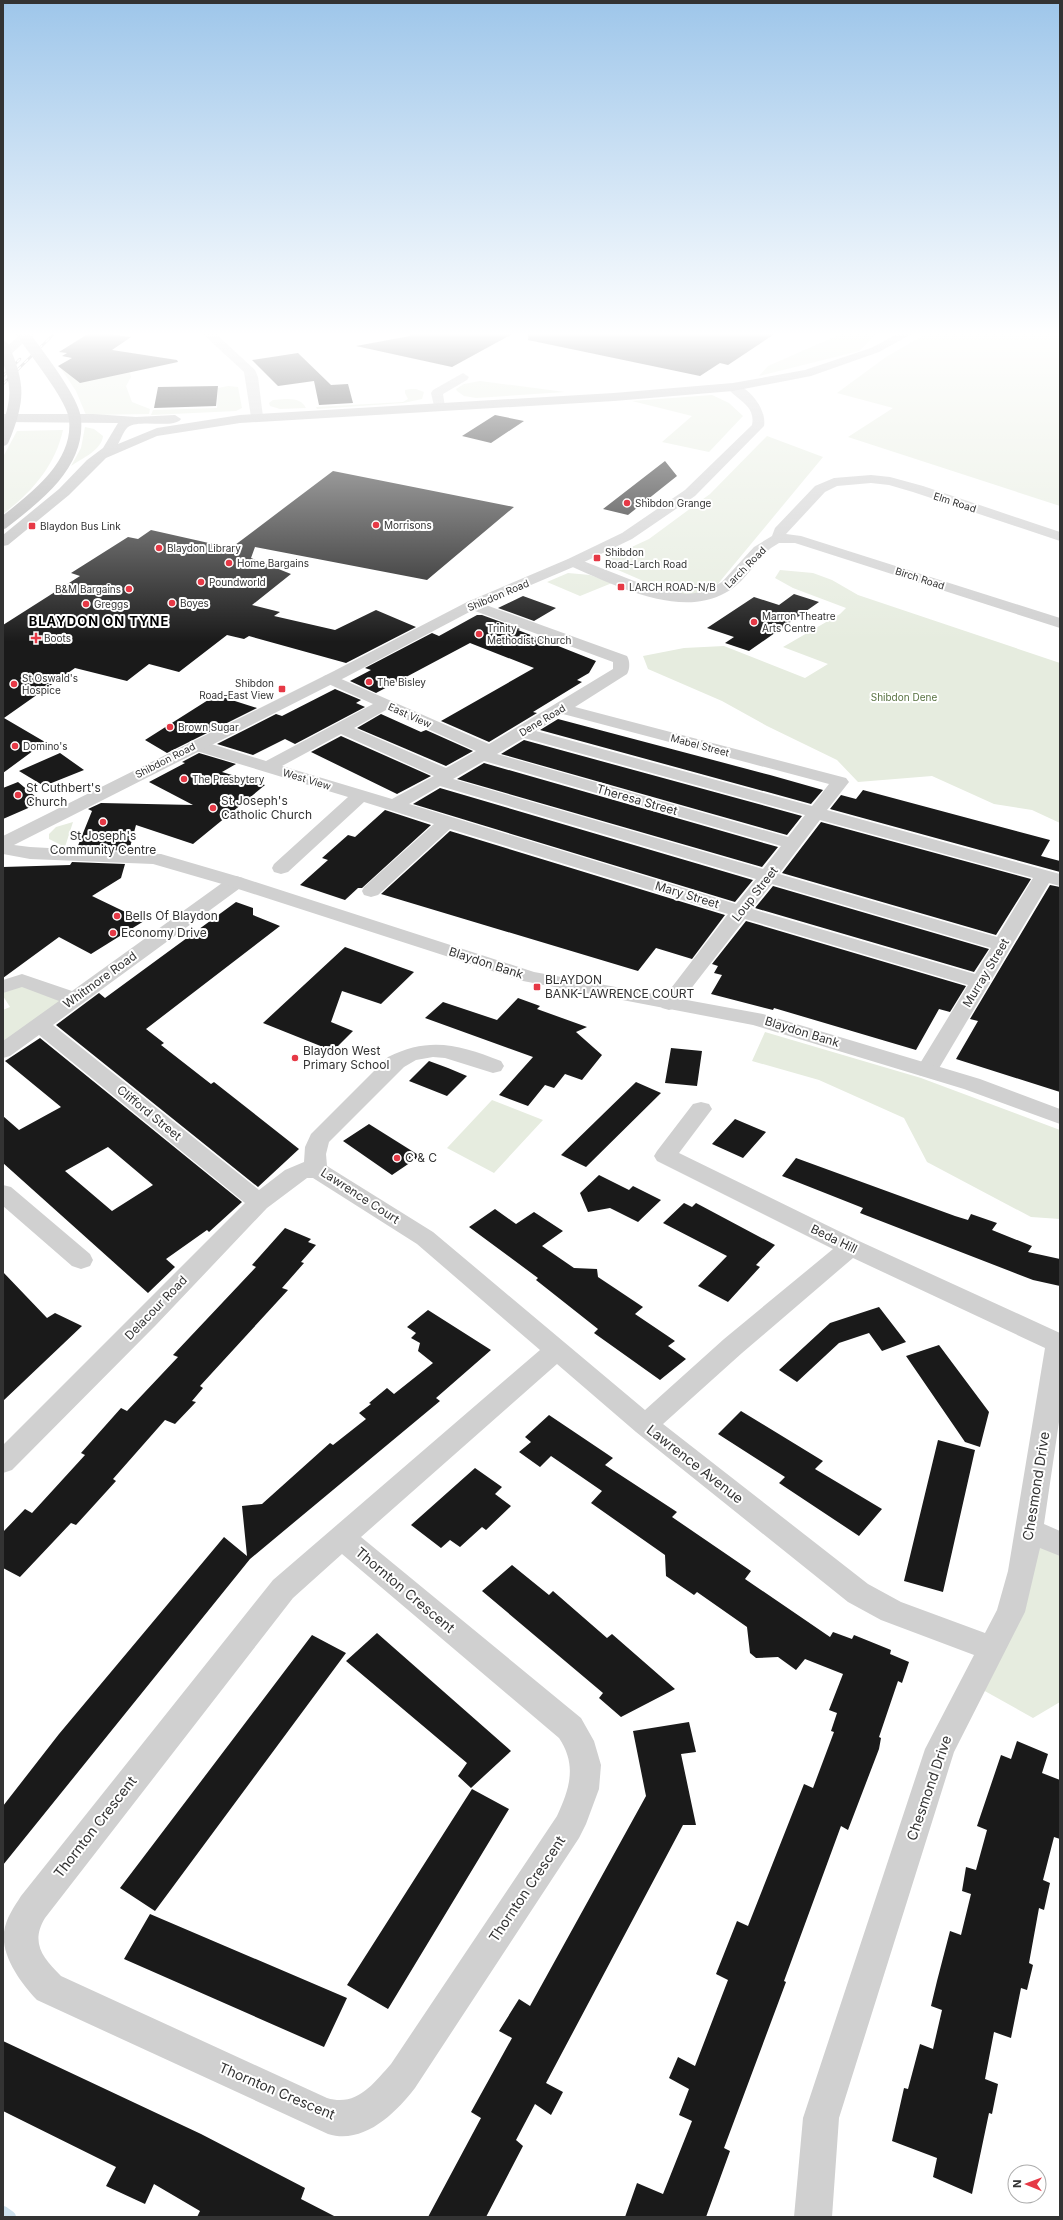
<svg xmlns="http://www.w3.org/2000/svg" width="1063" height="2220" font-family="Inter,sans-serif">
<rect width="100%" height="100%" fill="#fff"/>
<path fill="#e6ecdf" d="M848 331H885L877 334 859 351 759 376 768 366Z
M931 331H1040L1060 336V506L848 437 893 408 837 393 886 357Z
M127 364 131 377 126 386 132 402 150 409 149 414 86 415 76 391 60 367Z
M480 381 565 392 476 398 464 396 457 391 456 389 464 384Z
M228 386 238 387 242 408 236 411 151 415 153 410 217 408 218 388Z
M410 389H416L424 392 422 399 403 403 317 409 316 407 403 402 408 399 405 393V390Z
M712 395 729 403 743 416 709 452 662 442 692 416 632 401Z
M285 399C294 399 301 399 306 408L280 409 270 406 269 403 273 400Z
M85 427 94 429 103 436C102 450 81 459 71 466L81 448Z
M63 430C55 466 32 492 3 514V457L17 431Z
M767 436 823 457 717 585 699 594 678 596 611 567 606 563 608 558 649 539 710 494Z
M780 570 813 573 832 580 858 595 1060 663V823L1032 810 994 804 932 776 858 782 837 760 767 726 722 701 648 669 643 656 684 648 724 646 805 678 828 664 783 647 840 614 846 608 793 588 775 578Z
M568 573 590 575 612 583 580 596 547 582Z
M73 822 65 847 49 839V834L56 827Z
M22 980 74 999 3 1051V1010L10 1007 3 996V987Z
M765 1032 921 1078 1060 1130V1219L1031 1217 927 1162 904 1118 819 1080 752 1061Z
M492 1100 543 1120 494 1173 447 1148Z
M1029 1530 1060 1544V1702L1033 1718 974 1685Z"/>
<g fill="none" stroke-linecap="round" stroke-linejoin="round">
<path stroke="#cfe2ee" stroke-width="12" d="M3 2212 10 2217"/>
</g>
<path fill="#1a1a1a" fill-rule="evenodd" d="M410 331H518L452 367 356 346 410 336Z
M529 331H779L728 365 720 363 700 376 528 340Z
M91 332 131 337 112 350 177 360 178 362 80 383 58 366 72 358 62 356 67 353 59 352Z
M298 353 331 385 348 384 353 403 319 405 314 381 278 386 252 360Z
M218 386 216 406 154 408 158 387Z
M495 415 524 421 491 443 462 436Z
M665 461 677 476 628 515 603 509Z
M333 471 514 507 427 580 255 547 251 558 291 574 252 605 280 612 274 616 335 630 376 610 416 627 346 663 249 636 244 639 227 635 179 672 149 664 127 681 75 668 4 718 45 742 3 773V625L80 576 71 573 128 537 138 539 151 530 231 548Z
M794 594 819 602 749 651 725 643 734 637 707 628 754 597 779 605Z
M523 596 556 608 534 621 498 608Z
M477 615H482L520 629 518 630 596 661 589 673 577 680 582 682 533 712 537 713 489 742 441 721 534 668 470 643 376 693 350 681 371 670 365 668 432 633 439 636Z
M335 689 361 700 356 703 365 707 295 744 285 739 253 755 217 744 276 714 282 716Z
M216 695 257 708 167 753 145 740Z
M381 714 421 732 426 730 473 751 446 766 357 728Z
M558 719 770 775 823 790 811 804 540 730Z
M341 736 431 776 397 794 311 752Z
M524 740 802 816 787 835 501 754Z
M60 753 84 770 44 786 19 771Z
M199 753 236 764 222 772 265 785 193 844 136 825 129 851 77 848 92 811 88 809 101 803 193 805 149 782 185 763 182 762Z
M484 763 778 847 762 867 457 779Z
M18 782 42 802 3 819V788Z
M440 788 753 880 735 902 413 804Z
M863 790 1050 840 1041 856 1060 861V872L830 809 841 795 856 799Z
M385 810 431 825 362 888H358L345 900 300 885 328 860 322 858 348 835 355 837Z
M821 822 1031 879 996 935 782 873Z
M450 831 725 915 692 959 656 948 638 971 381 894Z
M72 862 125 864 121 878 92 896 144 921 91 954 59 937 3 978V867L70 865Z
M1050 885 1060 887V1092L956 1059 978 1021 970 1019Z
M773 886 989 949 974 972 755 908Z
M236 902 253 908V915L280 926 146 1029 164 1043 161 1045 211 1084 214 1082 299 1149 258 1187 56 1025 99 993 105 998Z
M746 921 966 986 950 1012 939 1009 916 1050 774 1008 773 1010 711 994 722 975 714 973 718 966 712 964Z
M345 947 414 972 381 1004 342 991 331 1022 353 1031 333 1051 263 1023Z
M518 998 540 1006 537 1009 587 1027 576 1032 602 1055 582 1080 565 1074 554 1088 545 1085 528 1106 499 1095 533 1057 425 1018 443 1002 497 1020Z
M40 1038 242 1202 209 1232 207 1230 166 1259 175 1267 148 1293 3 1163V1116L19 1130 61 1107 5 1061ZM108 1147 153 1185 112 1211 65 1171Z
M671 1048 702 1051 697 1086 665 1083Z
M429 1061 448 1068 467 1076 447 1096 409 1081Z
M636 1082 661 1093 586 1167 561 1155Z
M735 1119 766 1132 743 1158 712 1144Z
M369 1124 420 1156 392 1175 343 1141Z
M796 1158 955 1216 968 1220 971 1214 997 1223 992 1230 1032 1246 1028 1252 1060 1259V1286L1033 1280 860 1213 863 1208 782 1176Z
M599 1175 629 1190 633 1186 661 1200 638 1222 610 1208 588 1212 580 1193Z
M684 1203 692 1207 696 1203 775 1245 756 1265 760 1267 728 1302 698 1286 727 1256 663 1223Z
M495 1209 516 1224 534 1212 563 1231 542 1246 574 1268 597 1269 598 1277 643 1307 635 1314 675 1341 668 1346 686 1359 660 1380 594 1333 598 1329 536 1280 538 1278 469 1227Z
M285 1228 311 1239 308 1242 316 1245 301 1262 304 1263 282 1288 288 1290 200 1386 203 1388 192 1401 196 1402 175 1424 165 1420 113 1479 116 1481 76 1525 71 1523 20 1577 3 1568V1532L25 1509 32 1513 85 1455 81 1453 121 1408 127 1411 178 1357 173 1355 256 1267 252 1265Z
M3 1272 47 1318 55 1313 82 1326 3 1401Z
M879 1307 906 1342 882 1351 869 1333 839 1343 797 1382 779 1370 830 1323Z
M428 1310 491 1350 436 1398 440 1401 250 1559 3 1865V1806L59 1734 224 1537 247 1556 242 1506 262 1504 330 1443 333 1445 366 1419 359 1413 371 1404 369 1403 387 1388 394 1394 433 1363 418 1351 420 1343 411 1338 416 1333 407 1327Z
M939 1345 989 1412 980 1447 965 1442 906 1356Z
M741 1411 823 1461 815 1469 882 1509 859 1536 779 1483 785 1477 718 1434Z
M549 1415 613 1458 605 1465 677 1512 672 1517 751 1571 745 1579 830 1637 833 1632 852 1639 854 1635 891 1650 890 1654 909 1662 902 1683 898 1681 879 1737 881 1738 879 1749 848 1830 841 1826 784 1981 786 1982 724 2148 730 2151 706 2217H625L637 2183 663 2194 692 2121 679 2115 689 2089 669 2078 678 2057 695 2066 728 1980 716 1974 737 1921 748 1926 804 1784 813 1788 834 1732 831 1731 837 1713 829 1710 843 1674 805 1659 796 1670 778 1657 756 1658 750 1653 747 1627 697 1592 694 1595 666 1576 665 1555 591 1503 602 1491 551 1456 540 1467 519 1452 531 1442 525 1437Z
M938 1440 975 1450 943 1592 904 1581Z
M475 1468 502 1487 495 1494 511 1506 486 1530 482 1527 460 1547 450 1540 441 1548 411 1525Z
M512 1565 549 1595 553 1591 607 1638 612 1634 675 1689 621 1717 599 1698 603 1693 482 1591Z
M377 1633 511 1751 471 1788 458 1776 467 1763 346 1661Z
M312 1635 346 1653 155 1911 120 1888Z
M689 1722 696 1752 681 1754 696 1825H683L546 2083 563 2092 551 2115 535 2104 516 2140 523 2146 486 2217H428L481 2118 471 2112 512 2038 499 2031 519 1999 530 2006 646 1796 633 1731Z
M1017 1741 1048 1754 1042 1773 1060 1780V1839L1054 1837 1043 1880 1050 1883 1044 1910 1039 1908 1029 1963 1033 1965 1027 1990 1021 1988 1011 2038 994 2032 985 2079 998 2084 992 2114 989 2113 972 2194 933 2177 937 2158 892 2141 904 2088 908 2089 920 2044 933 2049 942 2010 931 2006 937 1981 950 1931 961 1935 971 1894 962 1891 966 1867 976 1870 987 1830 977 1826 1001 1755 1011 1759Z
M472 1789 509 1809 388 2009 347 1985Z
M150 1914 347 1998 324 2047 124 1959Z
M3 2041 201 2134 305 2188 301 2199 336 2217H197L200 2211 154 2184 145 2204 106 2186 116 2167 3 2111Z"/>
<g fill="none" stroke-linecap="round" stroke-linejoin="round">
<path fill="#d0d0d0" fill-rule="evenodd" d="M203 331H213L255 370 258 377 263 417 261 420H253L251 417 244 372 204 335Z
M463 373 469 377 467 380 443 394 445 407 443 410H435L431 393 433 390Z
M871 475 890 477 923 486 1060 532V541L913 492 889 485 871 483 837 486 825 492 786 534 801 536 1060 618V628L795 543H779L771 548C755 561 744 584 725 593 679 619 612 584 568 565L566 562 568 559H578L652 588 687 594 703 592 722 582 754 547 772 536 775 528 815 486 834 478Z
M472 600 627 656C630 661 630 669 627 674L575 707 846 778 849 782 827 810 1060 874V886L1049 883 935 1075 927 1077 919 1075 916 1070 968 985 745 919 676 1008 669 1010 662 1008 659 1004 662 1000 728 914 450 829 378 895 371 897 364 895 362 891 364 887 434 824 364 802 288 872 281 874 274 872 272 868 274 864 348 797 190 749 188 745 190 741H202L266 761 373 704 324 682 322 679 324 676 330 674 489 744 613 669V662L467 608 464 605 467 602ZM386 710 476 751 446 768 354 728ZM563 714 829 784 812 806 536 731ZM341 734 434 776 392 799 282 766ZM524 738 805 815 788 837 497 754ZM484 761 781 846 763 869 453 779ZM440 786 756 879 736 904 409 804ZM820 820 1033 878 997 937 779 874ZM772 884 991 948 975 974 752 909Z
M236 876 243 878 245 882 243 886 53 1025 259 1190 285 1170 304 1162 305 1147 311 1134 388 1057C430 1036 460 1045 501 1061L504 1066 501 1071 493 1073 445 1058 433 1057 416 1060 404 1067 329 1142 326 1154 327 1166 433 1232 645 1410 724 1339 833 1249 657 1161 654 1156 657 1151 693 1104 701 1102 709 1104 712 1109 679 1153 859 1241 1060 1333V1415L1044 1524 1060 1531V1556L1040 1548 1025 1612 954 1752 839 2118 832 2217H794L803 2118 925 1749 974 1655 881 1620 848 1602 636 1432 557 1364 361 1537 581 1718 594 1741 601 1765 599 1789 586 1824 579 1838 415 2088C395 2114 363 2145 328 2134L37 2000C21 1983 1 1956 4 1932 6 1918 14 1907 21 1896L273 1580 540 1350 417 1244 313 1178H307L267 1208 156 1325 12 1470 3 1473V1445L245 1203 39 1035 10 1056 3 1058V1041L59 1001 22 987 3 993V980L22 974 72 991 229 878ZM853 1258 1045 1348 1008 1571 997 1610 985 1633 901 1602 868 1584 663 1424 742 1353ZM342 1554 559 1738C577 1765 570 1788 557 1816L391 2064C373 2084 357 2107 327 2098L61 1976C43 1958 30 1943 45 1918L293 1598Z
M3 1185 11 1187 90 1254 93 1260 90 1266 81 1269 72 1266 3 1206Z"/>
<path fill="#d0d0d0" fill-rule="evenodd" d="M733 383C749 387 767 409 764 426L695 496 632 539 578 565 477 608 346 677 14 845 30 847 161 854 243 878 534 972 763 1014 980 1079 1060 1109V1124L964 1089 753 1025 523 981 229 886 153 864 30 859 3 854V836L334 671 467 602 568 559 622 533 685 490 752 425C756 405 737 401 727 387Z"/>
<path fill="#bdbdbd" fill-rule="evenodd" d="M24 331H36L7 358 3 359V350Z
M903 331H917L879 352 811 376 733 391 614 401 240 423 157 436 106 458 69 495 8 545 3 546V535L59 489 87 460 103 448 118 423 3 422V414H93L136 417 175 415 181 419C174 429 140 419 128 427 124 430 121 439 118 444L157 428 240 415 614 393 733 383 805 370 871 348Z"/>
<g stroke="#888" stroke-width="2.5">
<path id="rail" d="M3 376 20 359
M3 384 57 331"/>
</g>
<use href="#rail" stroke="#fff" stroke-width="1.5" stroke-dasharray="5" stroke-linecap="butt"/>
<path stroke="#ababab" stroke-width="12" d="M3 347C20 384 19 402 3 440
M3 523C34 499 80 465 75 419 73 398 34 350 21 331"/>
</g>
<linearGradient id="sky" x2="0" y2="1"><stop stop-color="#9ec6ea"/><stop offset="0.52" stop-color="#fff"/><stop offset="1" stop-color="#fff" stop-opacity="0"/></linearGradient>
<rect width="1063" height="642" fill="url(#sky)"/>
<g fill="#e63946" stroke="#fff" stroke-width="1.5">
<circle cx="627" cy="503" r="4"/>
<circle cx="376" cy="525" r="4"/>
<rect x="28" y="522" width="8" height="8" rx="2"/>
<circle cx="159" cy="548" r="4"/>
<rect x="593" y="554" width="8" height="8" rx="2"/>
<circle cx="229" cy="563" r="4"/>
<circle cx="201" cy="582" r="4"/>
<rect x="617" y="583" width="8" height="8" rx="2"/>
<circle cx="129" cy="589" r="4"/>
<circle cx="172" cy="603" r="4"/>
<circle cx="86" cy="604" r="4"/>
<circle cx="754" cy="622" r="4"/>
<circle cx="479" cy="634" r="4"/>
<path d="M34 632h4v4h4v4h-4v4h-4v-4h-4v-4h4z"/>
<circle cx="369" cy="682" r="4"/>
<circle cx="14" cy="684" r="4"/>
<rect x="278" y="685" width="8" height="8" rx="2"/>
<circle cx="170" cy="727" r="4"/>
<circle cx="15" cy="746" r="4"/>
<circle cx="184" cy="779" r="4"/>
<circle cx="18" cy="795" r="4"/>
<circle cx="213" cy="808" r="4"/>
<circle cx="103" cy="822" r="4"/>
<circle cx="117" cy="916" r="4"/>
<circle cx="113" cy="933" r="4"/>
<rect x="533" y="983" width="8" height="8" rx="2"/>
<circle cx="295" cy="1058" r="4"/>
<circle cx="397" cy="1158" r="4"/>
</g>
<g text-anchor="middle" stroke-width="4" stroke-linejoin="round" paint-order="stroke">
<g font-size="10" fill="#333" stroke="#fff">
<text transform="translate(955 502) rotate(18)" y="4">Elm Road</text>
<text transform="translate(745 567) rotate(-45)" y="4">Larch Road</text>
<text transform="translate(920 578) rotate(18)" y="4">Birch Road</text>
<text transform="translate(498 595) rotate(-23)" y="4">Shibdon Road</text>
<text transform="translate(410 715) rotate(24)" y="4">East View</text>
<text transform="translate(542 720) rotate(-31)" y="4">Dene Road</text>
<text transform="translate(700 745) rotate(15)" y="4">Mabel Street</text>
<text transform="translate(165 760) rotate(-27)" y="4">Shibdon Road</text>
<text transform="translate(307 779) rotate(17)" y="4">West View</text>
</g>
<g font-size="10" fill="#333" stroke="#fff" text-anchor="start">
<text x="635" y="507">Shibdon Grange</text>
<text x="384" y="529">Morrisons</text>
<text x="40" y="530">Blaydon Bus Link</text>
<text x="167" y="552">Blaydon Library</text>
<text x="605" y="556">Shibdon<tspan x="605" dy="12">Road-Larch Road</tspan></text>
<text x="237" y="567">Home Bargains</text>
<text x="209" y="586">Poundworld</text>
<text x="629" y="591">LARCH ROAD-N/B</text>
<text x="121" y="593" text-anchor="end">B&amp;M Bargains</text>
<text x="180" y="607">Boyes</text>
<text x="94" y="608">Greggs</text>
<text x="762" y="620">Marron Theatre<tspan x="762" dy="12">Arts Centre</tspan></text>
<text x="487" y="632">Trinity<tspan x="487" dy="12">Methodist Church</tspan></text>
<text x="44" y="642">Boots</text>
<text x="22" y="682">St Oswald's<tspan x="22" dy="12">Hospice</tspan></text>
<text x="377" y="686">The Bisley</text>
<text x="274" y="687" text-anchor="end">Shibdon<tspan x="274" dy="12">Road-East View</tspan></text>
<text x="178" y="731">Brown Sugar</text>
<text x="23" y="750">Domino's</text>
<text x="192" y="783">The Presbytery</text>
</g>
<g font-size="10" fill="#56703f" stroke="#fff">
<text x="904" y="701">Shibdon Dene</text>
</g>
<g font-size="12" fill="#333" stroke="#fff" text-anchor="start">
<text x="26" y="792">St Cuthbert's<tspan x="26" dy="14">Church</tspan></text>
<text x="221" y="805">St Joseph's<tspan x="221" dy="14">Catholic Church</tspan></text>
<text x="103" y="840" text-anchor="middle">St Joseph's<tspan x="103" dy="14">Community Centre</tspan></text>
<text x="125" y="920">Bells Of Blaydon</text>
<text x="121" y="937">Economy Drive</text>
<text x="545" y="984">BLAYDON<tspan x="545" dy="14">BANK-LAWRENCE COURT</tspan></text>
<text x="303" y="1055">Blaydon West<tspan x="303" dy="14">Primary School</tspan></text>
<text x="405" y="1162">C &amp; C</text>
</g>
<g font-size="12" fill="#333" stroke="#fff">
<text transform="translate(637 800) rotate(16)" y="4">Theresa Street</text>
<text transform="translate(755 894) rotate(-52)" y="4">Loup Street</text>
<text transform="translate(687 895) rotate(17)" y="4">Mary Street</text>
<text transform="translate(486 963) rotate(18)" y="4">Blaydon Bank</text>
<text transform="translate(986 973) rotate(-59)" y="4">Murray Street</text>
<text transform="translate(100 980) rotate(-36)" y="4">Whitmore Road</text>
<text transform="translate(802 1032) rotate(17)" y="4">Blaydon Bank</text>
<text transform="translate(149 1113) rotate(39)" y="4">Clifford Street</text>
<text transform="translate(360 1196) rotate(33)" y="4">Lawrence Court</text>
<text transform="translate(834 1239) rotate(26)" y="4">Beda Hill</text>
<text transform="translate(156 1308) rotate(-46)" y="4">Delacour Road</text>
</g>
<g font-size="13" font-weight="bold" letter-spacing="1" fill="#000" stroke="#fff">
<text x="99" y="626">BLAYDON ON TYNE</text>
</g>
<g font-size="14" fill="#333" stroke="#fff">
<text transform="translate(695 1464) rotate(38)" y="5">Lawrence Avenue</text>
<text transform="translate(1036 1486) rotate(-81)" y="5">Chesmond Drive</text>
<text transform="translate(405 1590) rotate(40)" y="5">Thornton Crescent</text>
<text transform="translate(929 1788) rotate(-71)" y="5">Chesmond Drive</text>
<text transform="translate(95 1827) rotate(-52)" y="5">Thornton Crescent</text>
<text transform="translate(527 1889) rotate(-56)" y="5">Thornton Crescent</text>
<text transform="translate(277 2091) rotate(23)" y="5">Thornton Crescent</text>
</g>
</g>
<rect width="1063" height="2220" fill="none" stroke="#333333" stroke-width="8"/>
<g transform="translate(1027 2184) rotate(271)"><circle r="19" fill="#ffffff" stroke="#adadad"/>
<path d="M0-3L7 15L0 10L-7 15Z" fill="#e63946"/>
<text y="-6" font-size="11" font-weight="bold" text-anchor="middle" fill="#333333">N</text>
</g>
</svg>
